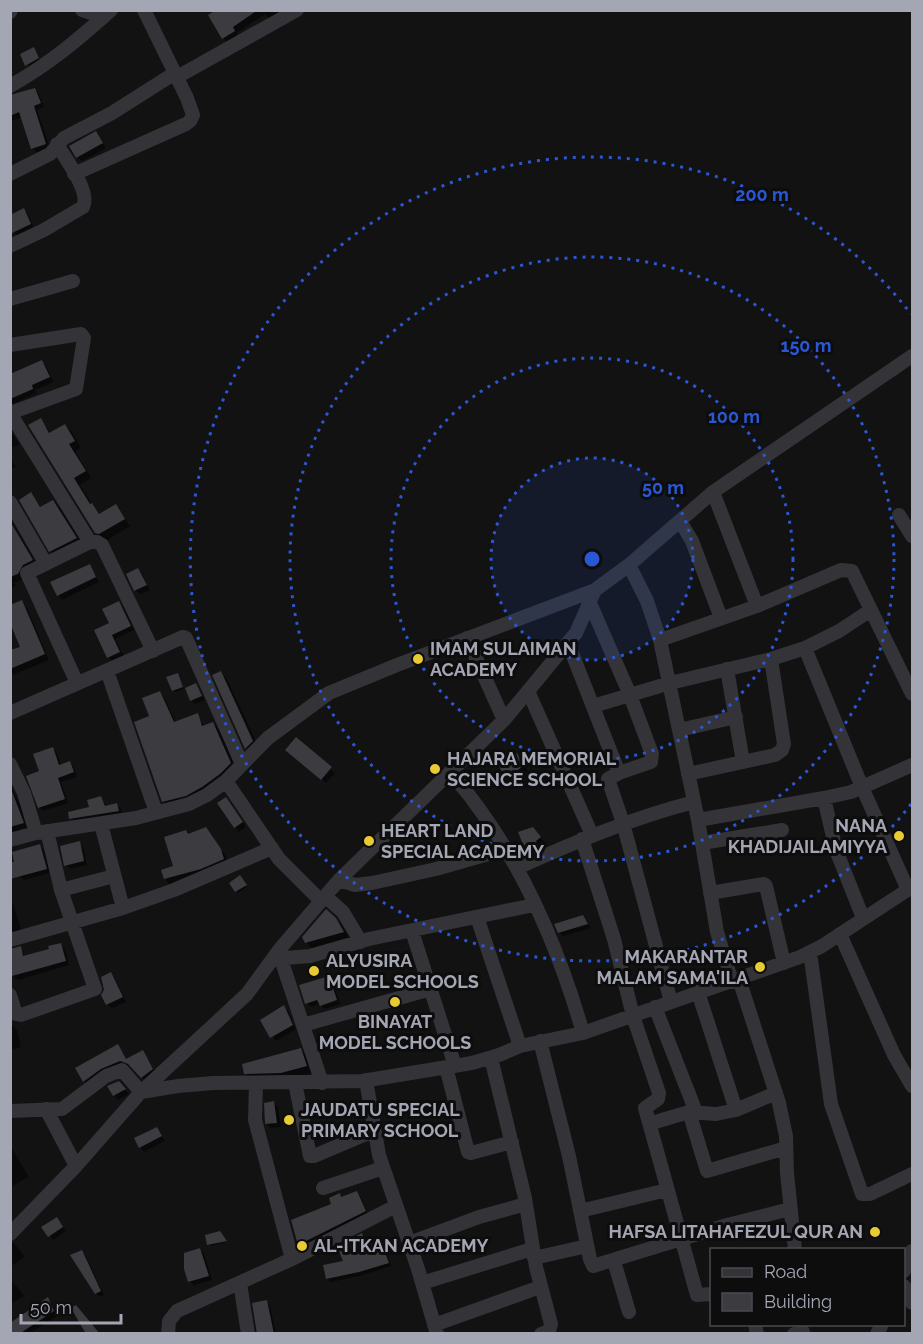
<svg xmlns="http://www.w3.org/2000/svg" width="923" height="1344" font-family="Raleway,sans-serif">
<rect width="100%" height="100%" fill="#121213"/>
<path fill="#0007" d="M219 10H286L270 19 265 14 237 33 239 36 228 43 223 38Z
M33 49 42 62 31 69 22 55Z
M35 89 39 94 44 107 37 110 50 148 37 153 32 148 22 117 10 122V95Z
M96 133 106 148 82 161 77 157Z
M23 210 28 214 34 229 18 236 14 232Z
M42 362 46 366 53 382 35 390 37 393 13 404 10 401V371L14 374Z
M41 420 51 433 65 425 72 432 81 448 75 451 91 478 80 485 92 504 101 515 116 506 130 526 107 540 103 539 96 532Z
M10 430 19 444 10 449Z
M10 457 16 467 10 470Z
M31 494 42 508 53 501 60 508 83 545 57 558 51 551Z
M10 519 38 566 23 579 14 583 16 586 10 588Z
M89 566 99 582 62 600 58 595Z
M138 570 142 574 150 590 140 594 135 590Z
M22 602 27 608 49 660 10 676V652L22 648 14 627 10 629V607Z
M119 603 123 607 134 630 115 639 124 656 112 661 108 657 111 624Z
M220 673 227 679 259 748 253 754 246 748 214 675Z
M179 676 184 689 175 692 168 678Z
M196 685 205 700 195 704 191 700Z
M160 693 165 699 176 723 197 715 205 727 213 724 219 729 236 769 226 780 169 807 163 801 151 717Z
M296 739 335 773 326 783 292 754Z
M53 749 57 753 61 766 70 763 74 767 77 777 61 782 68 803 43 811 39 807 41 772Z
M517 755 528 771 511 781 506 777Z
M10 786 19 802 27 827 13 832 10 829Z
M101 797 107 807 117 805 121 809 123 815 75 822 71 818 91 808Z
M230 803 246 827 239 832 219 804Z
M205 828 226 856 228 864 170 884 165 879 175 867 189 835Z
M537 833 544 842 539 846 541 852 531 855 527 851Z
M79 843 83 847 87 865 70 869 66 865Z
M39 846 44 850 50 873 24 880 20 876Z
M242 879 247 887 238 893 231 883Z
M10 903 14 906 21 930 20 933 10 936Z
M583 916 591 928 563 936 559 932Z
M335 919 342 926 350 939 313 949 306 942Z
M60 944 65 949 69 965 18 980 13 975 10 965V950L20 948 26 957 51 950Z
M111 974 115 978 126 1002 112 1008 107 1004Z
M328 978 333 982 340 1004 325 1009 320 1004 311 1007 307 1003Z
M284 1007 288 1011 296 1029 276 1041 262 1020Z
M10 1026H13L17 1030 21 1047 10 1050Z
M117 1046 127 1060 143 1052 156 1073 146 1081 129 1065 107 1071 88 1086 84 1081Z
M300 1049 307 1056 313 1073 289 1079 253 1080 246 1073Z
M123 1087 129 1094 118 1100 114 1096Z
M274 1103 278 1107 281 1127 271 1128 267 1124Z
M157 1129 165 1141 144 1152 140 1147Z
M13 1150 29 1177 10 1187V1152Z
M356 1193 361 1197 369 1216 304 1249 299 1245 293 1221 333 1205 339 1195 342 1198Z
M61 1224 66 1231 53 1240 44 1227Z
M219 1233 227 1242 210 1246 207 1236Z
M362 1235 367 1242 379 1239 382 1242 391 1266 363 1275 331 1282 327 1279 346 1262Z
M14 1243 25 1257 10 1267V1244Z
M200 1249 204 1254 212 1280 194 1285 189 1281Z
M81 1252 86 1256 104 1295 100 1297 96 1293Z
M10 1278 24 1296 12 1303 10 1301Z
M48 1299 52 1303 57 1316 29 1334H12Z
M266 1301 270 1306 276 1334H257Z"/>
<path fill="#3c3c40" d="M216 10H258L233 27 235 31 222 39 208 15Z
M34 47 39 58 25 66 20 54Z
M35 88 41 103 34 106 46 144 31 149 19 112 10 116V95Z
M96 131 103 143 76 158 69 146Z
M24 208 31 224 10 234V215Z
M42 360 50 377 32 385 33 389 10 399V374Z
M41 418 49 433 65 424 75 441 69 444 86 471 74 478 90 504 92 503 99 514 116 504 125 519 99 534 95 533 28 425Z
M31 492 40 507 53 500 77 538 49 552 19 500Z
M10 521 33 560 23 565 18 574 10 577Z
M90 564 96 577 57 596 50 582Z
M138 568 147 585 134 591 126 574Z
M22 600 45 654 10 669V650L20 647 10 623V605Z
M119 601 131 626 112 635 120 652 107 658 94 630 109 623 102 609Z
M221 671 253 741 245 749 212 675Z
M178 673 183 687 172 691 166 677Z
M196 683 202 696 190 701 185 688Z
M160 691 174 722 198 713 202 726 213 722 231 763 220 774 202 787 186 796 162 802 134 722 149 716 142 698Z
M296 737 332 767 321 780 285 750Z
M53 747 59 765 70 761 74 772 58 778 65 799 38 808 26 776 39 771 33 754Z
M517 753 524 766 505 778 498 764Z
M10 786 24 823 10 827Z
M101 796 105 806 117 803 119 811 69 819 68 812 89 807 87 800Z
M226 797 243 822 234 828 217 803Z
M206 827 221 849 224 859 201 869 164 879 161 870 173 866 164 837 186 830 188 834Z
M533 827 541 837 536 841 538 847 526 852 518 832Z
M80 841 84 861 64 866 60 846Z
M40 844 47 869 10 879V862H14L12 852Z
M240 875 247 885 235 892 229 883Z
M326 909 336 918 344 932 305 943 302 937Z
M583 915 588 924 558 933 554 924Z
M61 943 66 961 12 976 10 949 21 946 23 956 49 949 48 946Z
M111 972 123 997 106 1005 101 995 104 990 101 977Z
M329 976 337 1000 320 1006 317 1000 305 1004 299 985Z
M284 1005 293 1025 270 1038 260 1020Z
M118 1044 126 1059 143 1050 153 1069 141 1078 128 1064 120 1061 101 1069 83 1082 75 1068Z
M301 1048 307 1066 281 1073 244 1074 242 1064Z
M119 1081 126 1089 113 1096 107 1086Z
M274 1101 277 1123 265 1124 264 1103Z
M157 1127 162 1136 139 1148 134 1138Z
M357 1191 366 1211 298 1245 291 1220 331 1204 329 1198 340 1193 341 1197Z
M57 1217 63 1227 48 1237 41 1227Z
M220 1231 227 1241 207 1245 205 1235Z
M362 1233 365 1241 379 1237 389 1263 359 1272 326 1279 323 1265 343 1261 337 1246Z
M200 1248 209 1276 188 1282 184 1269V1253Z
M82 1250 101 1291 95 1294 70 1255Z
M48 1297 54 1311 19 1334H10V1323Z
M267 1300 274 1334H257L252 1303Z
M76 1305 100 1334H86L71 1308Z"/>
<g fill="none" stroke-linecap="round" stroke-linejoin="round">
<path stroke="#333338" stroke-width="14" d="M82 10 104 17
M10 12 11 10
M177 77 297 10
M10 86C48 65 79 39 111 10
M10 174 50 154 64 138 112 113 175 73
M74 174 186 124 190 121 193 115 187 98 144 10
M10 246 44 230 83 207C91 191 65 159 57 144
M10 299 73 281
M10 345 81 334 84 338 76 389 10 413
M10 413 90 542
M713 492 757 606
M10 502 46 564
M899 515 912 536
M680 521 692 541 721 618
M629 565 647 601 660 640 698 820 717 932 732 982
M590 603 630 695 652 754 651 762 619 773 608 779 623 823 671 1002
M467 638 504 720
M660 640 757 606 841 570 852 571 912 694
M568 643 619 773
M805 648 862 787 908 890
M727 669 743 762
M107 671 156 812
M77 683 27 573 90 542H97L102 545 153 651
M528 691 592 835
M593 706 670 683 771 659 805 648 839 631 871 610
M10 713 183 637 186 638 242 764
M679 730 736 717
M10 764 24 793 36 833
M450 772C515 846 556 939 583 1033
M688 774 775 755 782 750 784 744 771 659
M226 781 279 859 321 901
M824 798 836 850 863 918
M698 820 824 798 851 792 912 765
M101 824 123 908
M582 839 614 939 633 1016 659 1093 658 1099 645 1108 697 1295 712 1294
M10 840 36 833 136 818 189 804 207 795 226 781 268 738 329 693 397 665 595 590 629 565 713 492 912 356
M702 843 782 830
M517 868C575 842 632 818 694 802
M339 880 355 885 372 883 436 869 506 849
M61 890 114 876
M710 893 764 884 766 886 784 963
M325 896 343 912 361 942
M477 917 520 1046
M412 931 455 1066
M840 934 894 1055 912 1086
M10 940 123 908 174 890 272 848
M810 952 831 1104 862 1194H870L912 1174
M273 959 310 956 369 939 534 905
M281 959 322 1083
M739 979 779 1103 786 1136 787 1173 795 1250
M698 992 736 1110
M10 995 16 1014 21 1015 95 989 61 890 47 831
M655 1007 696 1112
M303 1025 431 989
M540 1041 569 1156 590 1259 593 1266 727 1225 790 1209
M491 1058 525 1198 536 1267 551 1324 549 1331 541 1334
M446 1067 468 1152 471 1153 512 1142
M366 1080 379 1155 418 1269 437 1334
M256 1083 255 1120 292 1259
M295 1083 310 1156H314L373 1131
M46 1109 76 1166
M10 1111 62 1109 106 1076 122 1070 141 1092 178 1086 213 1083 362 1081 472 1063 499 1055 520 1046 583 1033 800 957 822 946 912 887
M689 1112 707 1171 786 1148
M650 1126 655 1122 689 1112 716 1114 736 1110 776 1093
M323 1188 383 1168
M580 1211 667 1190
M10 1234 76 1166 141 1092 247 994 279 950 339 880 504 720 576 633 595 590
M409 1243 479 1217 526 1204
M534 1258 587 1246
M614 1261 629 1312
M904 1271 912 1251
M240 1283 248 1334
M422 1283 532 1249
M904 1286 912 1303
M755 1324 757 1334
M434 1325 540 1287
M168 1334 169 1321 177 1311 292 1259 396 1206
M794 1334 803 1332
M877 1334 882 1324"/>
</g>
<circle cx="592" cy="559" r="101" fill="#2a57d4" fill-opacity=".12"/>
<g fill="none" stroke="#2a57d4" stroke-width="3" stroke-dasharray="3 6">
<circle cx="592" cy="559" r="101"/>
<circle cx="592" cy="559" r="201"/>
<circle cx="592" cy="559" r="302"/>
<path d="M911 804A402 402 0 1 1 911 314"/>
</g>
<g fill="#e8ca35" stroke="#0d0d0e" stroke-width="2">
<circle cx="418" cy="659" r="6"/>
<circle cx="435" cy="769" r="6"/>
<circle cx="899" cy="836" r="6"/>
<circle cx="369" cy="841" r="6"/>
<circle cx="760" cy="967" r="6"/>
<circle cx="314" cy="971" r="6"/>
<circle cx="395" cy="1002" r="6"/>
<circle cx="289" cy="1120" r="6"/>
<circle cx="875" cy="1232" r="6"/>
<circle cx="302" cy="1246" r="6"/>
</g>
<g text-anchor="middle" stroke-width="6" stroke-linejoin="round" paint-order="stroke">
<g font-size="18" font-weight="bold" fill="#a4a6b3" stroke="#0d0d0e" text-anchor="start">
<text x="430" y="655">IMAM SULAIMAN<tspan x="430" dy="21">ACADEMY</tspan></text>
<text x="447" y="765">HAJARA MEMORIAL<tspan x="447" dy="21">SCIENCE SCHOOL</tspan></text>
<text x="887" y="832" text-anchor="end">NANA<tspan x="887" dy="21">KHADIJAILAMIYYA</tspan></text>
<text x="381" y="837">HEART LAND<tspan x="381" dy="21">SPECIAL ACADEMY</tspan></text>
<text x="748" y="963" text-anchor="end">MAKARANTAR<tspan x="748" dy="21">MALAM SAMA'ILA</tspan></text>
<text x="326" y="967">ALYUSIRA<tspan x="326" dy="21">MODEL SCHOOLS</tspan></text>
<text x="395" y="1028" text-anchor="middle">BINAYAT<tspan x="395" dy="21">MODEL SCHOOLS</tspan></text>
<text x="301" y="1116">JAUDATU SPECIAL<tspan x="301" dy="21">PRIMARY SCHOOL</tspan></text>
<text x="863" y="1238" text-anchor="end">HAFSA LITAHAFEZUL QUR AN</text>
<text x="314" y="1252">AL-ITKAN ACADEMY</text>
</g>
</g>
<circle cx="592" cy="559" r="9" fill="#2a57d4" stroke="#0d0d0e" stroke-width="3"/>
<g font-size="18" text-anchor="middle" font-weight="bold" fill="#2a57d4" stroke="#0d0d0e" stroke-width="6" stroke-linejoin="round" paint-order="stroke">
<text x="762" y="201">200 m</text>
<text x="806" y="352">150 m</text>
<text x="734" y="423">100 m</text>
<text x="663" y="494">50 m</text>
</g>
<rect width="923" height="1344" fill="none" stroke="#a4a6b3" stroke-width="24"/>
<rect x="710" y="1248" width="195" height="78" fill="#0d0d0e" stroke="#494a50" stroke-width="1.5"/>
<rect x="722" y="1268" width="30" height="9" fill="#333338" stroke="#494a50" stroke-width="1.5"/>
<text x="764" y="1278" font-size="18" fill="#a4a6b3">Road</text>
<rect x="722" y="1293" width="30" height="18" fill="#3c3c40" stroke="#494a50" stroke-width="1.5"/>
<text x="764" y="1308" font-size="18" fill="#a4a6b3">Building</text>
<path d="M21 1314v9h100v-9" fill="none" stroke="#a4a6b3" stroke-width="3"/>
<text x="30" y="1314" font-size="18" fill="#a4a6b3" stroke="#0d0d0e" stroke-width="4.5" paint-order="stroke">50 m</text>
</svg>
